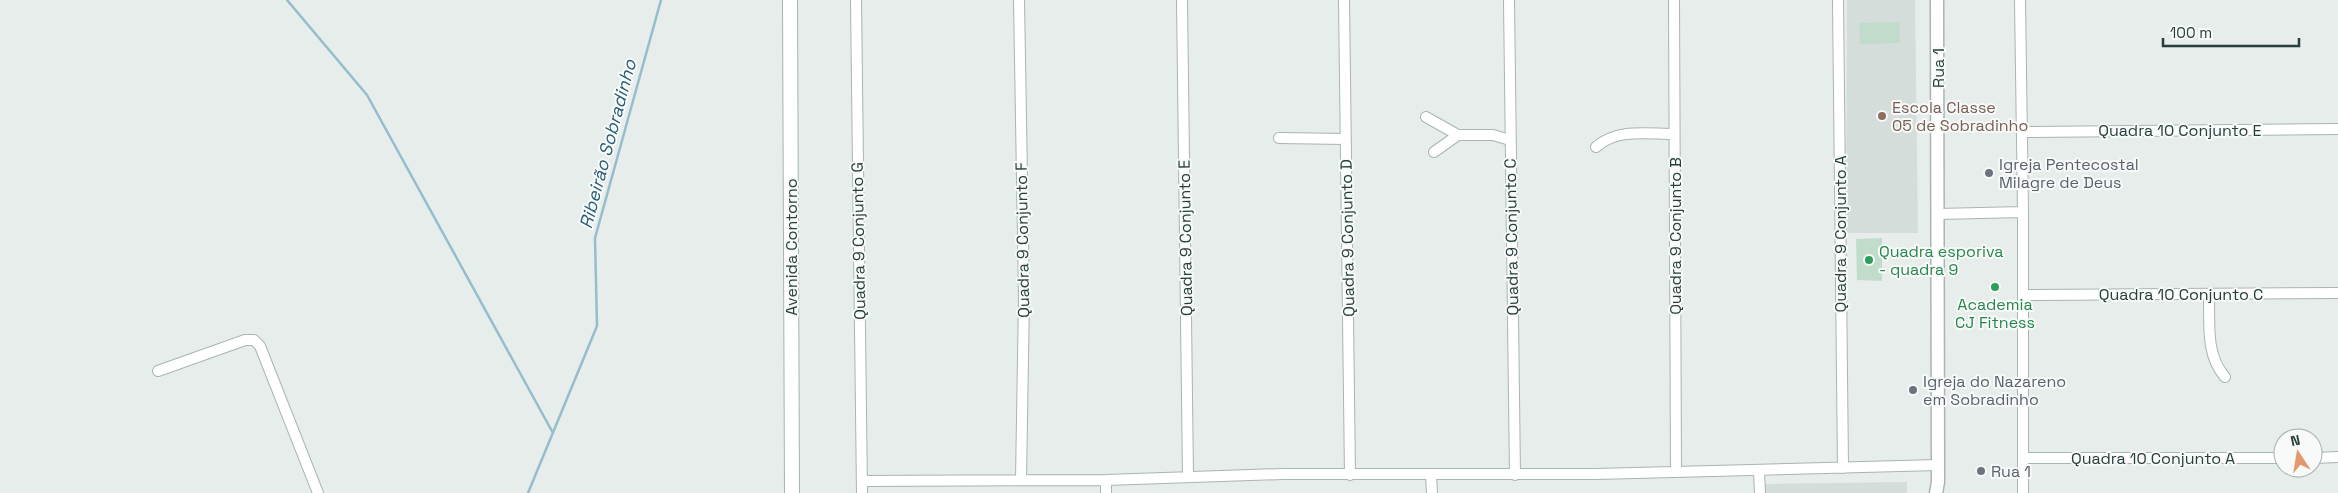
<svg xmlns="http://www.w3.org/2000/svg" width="2338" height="493" font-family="'Space Grotesk',sans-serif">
<rect width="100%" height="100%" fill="#e6edeb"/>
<path fill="#d4ddda" d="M1847 0H1915L1918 233H1846Z
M1907 482V493H1763L1764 484Z"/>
<path fill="#c2dccc" d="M1899 22 1900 43 1860 44 1859 23Z
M1882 238V281L1857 280 1856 239Z"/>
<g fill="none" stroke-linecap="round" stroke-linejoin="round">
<path stroke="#95bdcc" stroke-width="2.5" d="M287 0 367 95 553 433
M528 493 597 326 595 238 661 0"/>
<g stroke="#a9b5b2" stroke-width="12">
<path id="minor" d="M856 0 862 493
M1019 0 1024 297 1021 480
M1182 0 1188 476
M1344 0 1350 475
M1509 0 1515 475
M1674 0 1676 472
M1838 0 1843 468
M2020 0 2023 212V493
M1426 117 1458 135H1493L1510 140
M2022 132 2338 129
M1279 138 1346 139
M1596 147C1617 128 1648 134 1674 134
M1434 152 1458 135
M1938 214 2023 212
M2209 294C2210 323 2205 354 2225 377
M2023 295 2338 293
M158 371 245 340H254L260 346 318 493
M2023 458H2283
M2313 458 2338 457
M1759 472 1760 493
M1431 475 1432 493
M862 481 1106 480 1282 474H1596L1938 465
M1106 493V480"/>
</g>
<g stroke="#a9b5b2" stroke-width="15">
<path id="tertiary" d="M1936 493 1938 482 1937 0"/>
</g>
<g stroke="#a3b5b1" stroke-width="16">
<path id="secondary" d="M790 0 792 493"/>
</g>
<use href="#minor" stroke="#fff" stroke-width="10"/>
<use href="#tertiary" stroke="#fff" stroke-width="12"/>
<use href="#secondary" stroke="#fff" stroke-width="14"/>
</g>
<circle fill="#8d6e63" stroke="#f7faf9" stroke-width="2" cx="1882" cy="116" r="5"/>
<g fill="#6b7280" stroke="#f7faf9" stroke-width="2">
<circle cx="1989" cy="173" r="5"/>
<circle cx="1913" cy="390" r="5"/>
<circle cx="1981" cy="471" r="5"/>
</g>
<g fill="#2e9e5b" stroke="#f7faf9" stroke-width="2">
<circle cx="1869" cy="260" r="5"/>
<circle cx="1995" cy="287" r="5"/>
</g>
<g text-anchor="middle" stroke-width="4" stroke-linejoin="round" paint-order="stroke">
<g font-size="16" fill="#273e3a" stroke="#f7faf9">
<text transform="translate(1938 68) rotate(-90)" y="6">Rua 1</text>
<text x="2180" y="136">Quadra 10 Conjunto E</text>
<text transform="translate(1840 234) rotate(-90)" y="6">Quadra 9 Conjunto A</text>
<text transform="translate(1675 236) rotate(-90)" y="6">Quadra 9 Conjunto B</text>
<text transform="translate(1511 237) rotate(-91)" y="6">Quadra 9 Conjunto C</text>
<text transform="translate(1185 238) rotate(-91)" y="6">Quadra 9 Conjunto E</text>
<text transform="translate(1347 238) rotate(-91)" y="6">Quadra 9 Conjunto D</text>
<text transform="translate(1022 240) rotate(-91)" y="6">Quadra 9 Conjunto F</text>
<text transform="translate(858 241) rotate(-91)" y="6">Quadra 9 Conjunto G</text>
<text transform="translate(791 247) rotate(-90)" y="6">Avenida Contorno</text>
<text x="2181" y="300">Quadra 10 Conjunto C</text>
<text x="2153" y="464">Quadra 10 Conjunto A</text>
</g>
<g font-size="16" fill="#785e54" stroke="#f7faf9" text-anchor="start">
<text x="1892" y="113">Escola Classe<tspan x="1892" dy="18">05 de Sobradinho</tspan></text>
</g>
<g font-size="16" fill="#5b616d" stroke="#f7faf9" text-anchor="start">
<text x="1999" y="170">Igreja Pentecostal<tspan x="1999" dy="18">Milagre de Deus</tspan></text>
<text x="1923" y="387">Igreja do Nazareno<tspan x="1923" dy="18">em Sobradinho</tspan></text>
<text x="1991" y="477">Rua 1</text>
</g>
<g font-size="16" fill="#27864d" stroke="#f7faf9" text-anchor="start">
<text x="1879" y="257">Quadra esporiva<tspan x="1879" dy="18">- quadra 9</tspan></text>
<text x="1995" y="310" text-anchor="middle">Academia<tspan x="1995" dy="18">CJ Fitness</tspan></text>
</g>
<g font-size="18" font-style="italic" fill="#275e74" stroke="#f7faf9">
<text transform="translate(608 144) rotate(-75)" y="6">Ribeirão Sobradinho</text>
</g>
</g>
<g transform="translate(2298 453) rotate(348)"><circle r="24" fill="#f7faf9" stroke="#a4afad"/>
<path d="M0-4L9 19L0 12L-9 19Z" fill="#e3986e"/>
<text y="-8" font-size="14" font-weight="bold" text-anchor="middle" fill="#273e3a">N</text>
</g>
<path d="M2163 38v8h136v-8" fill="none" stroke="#273e3a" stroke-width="2.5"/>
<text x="2170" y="38" font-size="15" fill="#273e3a" stroke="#f7faf9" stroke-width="4" paint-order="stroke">100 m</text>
</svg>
